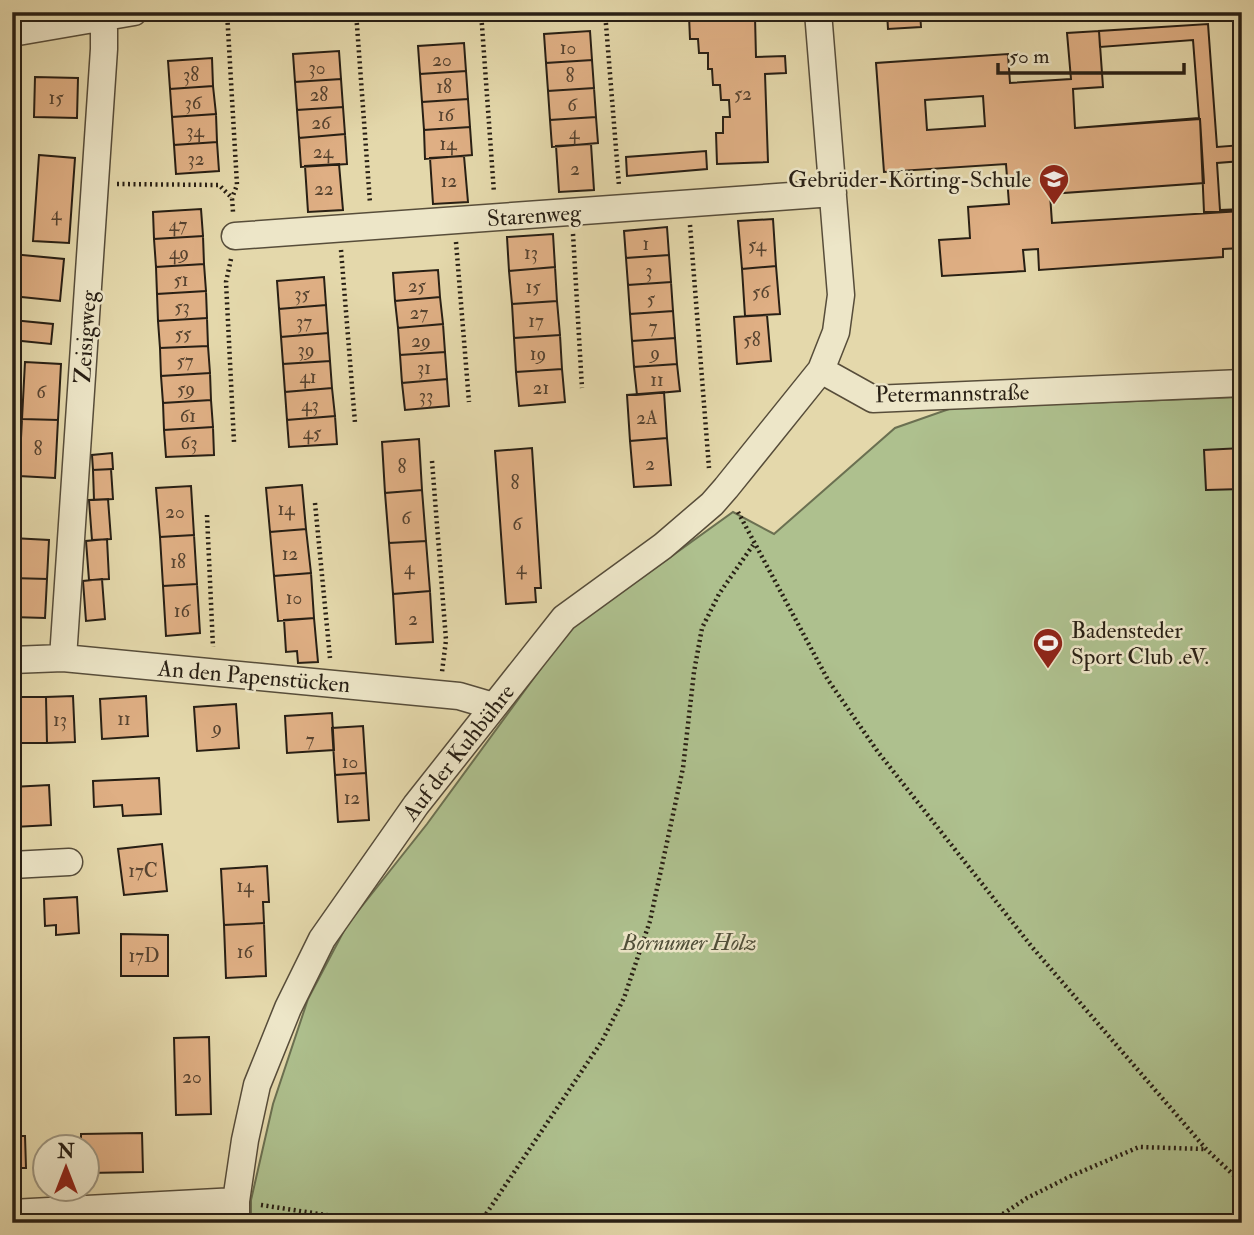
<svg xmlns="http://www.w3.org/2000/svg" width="1254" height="1235" font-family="'IM FELL Double Pica',serif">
<rect width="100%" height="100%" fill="#e4d8ab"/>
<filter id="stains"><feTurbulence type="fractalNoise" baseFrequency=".00286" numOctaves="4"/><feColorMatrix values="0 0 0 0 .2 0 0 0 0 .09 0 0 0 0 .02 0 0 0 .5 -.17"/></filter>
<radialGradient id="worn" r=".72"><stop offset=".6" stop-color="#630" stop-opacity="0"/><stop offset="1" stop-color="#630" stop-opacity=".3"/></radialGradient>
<path fill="#aec08e" stroke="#6b7051" stroke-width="2" d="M1242 397V1223H251V1200L273 1104 308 999 347 925 427 824 569 630 733 512 774 534 895 428 952 408Z"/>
<path fill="#dfaf84" stroke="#281f14" stroke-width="2" fill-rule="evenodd" d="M711 12H739V17H755L756 57 785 56 786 73 765 74 768 162 717 164 716 133H723V117H730L729 100H721L720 85H713L712 69H708V53H699L698 39H690L689 16H711Z
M887 12H920L921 27 888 29Z
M1208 24 1217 147 1242 145V161L1217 163 1220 210 1242 209V211L1204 212 1200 119 1075 128 1199 118 1193 40 1100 47 1099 31Z
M590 31 592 60 546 63 544 34Z
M1099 31 1103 87 1073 89 1075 128 1200 119 1204 183 1050 194 1052 223 1242 211V248L1223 249V257L1039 270 1038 249 1023 250 1025 271 942 276 939 240 970 238 968 207 1009 204 1006 164 884 172 876 63 1008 54 1010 83 1071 79 1067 33ZM983 96 985 126 927 130 925 100Z
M464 43 466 71 420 74 418 46Z
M339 51 341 79 295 82 293 54Z
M212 58 213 86 170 89 168 61Z
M592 60 594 88 548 91 546 63Z
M466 71 468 99 422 102 420 74Z
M35 77 78 78 77 118 34 117Z
M341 79 343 107 297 110 295 82Z
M213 86 216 114 172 117 170 89Z
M594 88 596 117 550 120 548 91Z
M468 99 470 127 424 130 422 102Z
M343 107 345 134 299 138 297 110Z
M216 114 217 142 174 145 172 117Z
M596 117 598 143 552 147 550 120Z
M470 127 472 155 425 159 424 130Z
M345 134 347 164 301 167 299 138Z
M217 142 219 171 176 174 174 145Z
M591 144 594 190 559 192 556 146Z
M706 151 707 169 627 176 626 157Z
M39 155 75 158 69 243 33 241Z
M464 156 468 202 433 204 430 158Z
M339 164 343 210 308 212 305 166Z
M201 209 203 236 154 239 153 212Z
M773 219 776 266 742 269 738 221Z
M667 227 669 255 626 258 624 231Z
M553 234 555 267 509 271 507 237Z
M203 236 204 264 156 267 154 239Z
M12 254 64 259 60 301 12 296Z
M669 255 671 282 628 285 626 258Z
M204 264 206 291 157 294 156 267Z
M776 266 780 314 745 316 742 269Z
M555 267 557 301 512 304 509 271Z
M438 270 440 297 395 301 393 273Z
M324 277 326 305 279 309 277 281Z
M671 282 673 311 630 314 628 285Z
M206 291 207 318 158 321 157 294Z
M440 297 443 324 398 328 395 301Z
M557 301 560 335 514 338 512 304Z
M326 305 328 333 281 337 279 309Z
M673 311 675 338 632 341 630 314Z
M767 315 771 361 737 364 734 317Z
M207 318 208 346 160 348 158 321Z
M12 320 53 324 51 344 12 340Z
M443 324 445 352 400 355 398 328Z
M328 333 330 361 283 364 281 337Z
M560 335 562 369 516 372 514 338Z
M675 338 677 364 634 367 632 341Z
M208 346 210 373 161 376 160 348Z
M445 352 447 379 402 383 400 355Z
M330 361 332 388 285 392 283 364Z
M25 362 61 364 58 420 22 419Z
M677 364 680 391 637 395 634 367Z
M562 369 565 402 519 406 516 372Z
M210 373 211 400 163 403 161 376Z
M447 379 449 406 405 410 402 383Z
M332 388 335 416 287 420 285 392Z
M664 392 667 438 630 441 627 395Z
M211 400 213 427 164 430 163 403Z
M335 416 337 444 289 447 287 420Z
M22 419 58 420 55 478 19 476Z
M213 427 214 455 166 457 164 430Z
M667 438 671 485 634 487 630 441Z
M419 439 422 490 385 493 382 442Z
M532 448 541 588H535L536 602 506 604 495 451Z
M1242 448V489L1206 490 1204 450Z
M112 453 113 469 93 470 92 455Z
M111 469 113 499 94 500 93 470Z
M302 485 306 529 270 532 266 488Z
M191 486 194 535 160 537 156 488Z
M422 490 426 541 389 543 385 493Z
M108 499 111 539 92 540 89 500Z
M306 529 311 573 274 576 270 532Z
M194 535 197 584 163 586 160 537Z
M12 538 49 540 47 579 12 578Z
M107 539 109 579 89 580 86 541Z
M426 541 430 591 393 594 389 543Z
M311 573 314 618 278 621 274 576Z
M12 578 47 579 45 618 12 617Z
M102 579 105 619 86 621 83 581Z
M197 584 200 633 166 636 163 586Z
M430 591 433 642 396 644 393 594Z
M314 618 318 662 298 663 297 651 286 652 284 620Z
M73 696 75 742 47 743 46 697Z
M146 696 148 736 102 739 100 699Z
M12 697H19L20 743H12Z
M19 697H46L47 743H20Z
M236 704 239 748 197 751 194 707Z
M332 713 334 750 287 753 285 716Z
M363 726 366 773 335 775 332 728Z
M366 773 369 820 338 822 335 775Z
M159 778 161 814 123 816 122 805 94 807 93 781Z
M49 785 51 825 14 827 12 787Z
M162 844 167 891 124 895 118 849Z
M267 866 269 902H263L264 923 224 925 221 869Z
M77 897 79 933 56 935V925L45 926 44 899Z
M264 923 266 976 226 978 224 925Z
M121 934 168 935V976H121Z
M209 1037 211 1114 176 1115 174 1038Z
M142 1133 143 1172 88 1173V1148H81V1134Z
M12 1136H25L26 1168H12Z"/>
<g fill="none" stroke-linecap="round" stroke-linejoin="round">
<g stroke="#574d3a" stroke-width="29">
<path id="minor" d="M12 33 134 12
M235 236 833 193
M821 370 873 399 1242 383
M63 658 104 49V12
M12 660 63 658 459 696 493 706
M12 865 69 862
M12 1213 236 1201
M236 1223V1201L245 1140 257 1085 288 1008 322 939 416 805 564 618 663 546 712 504 726 488 821 370 836 332 841 295 818 12"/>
</g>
<path stroke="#281f14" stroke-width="4.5" stroke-dasharray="2 3.5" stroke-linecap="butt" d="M227 12 237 185 232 198
M356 12 370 203
M481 12 494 193
M605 12 619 186
M117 184 219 185 232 198 233 212
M690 225 709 468
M573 234 582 388
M456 242 469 402
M341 250 355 423
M231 259 226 282 234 442
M432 461 446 640 442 672
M315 503 330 658
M738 512 828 680 878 752 1032 947 1206 1149 1242 1183
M207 515 213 647
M261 1205 378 1223
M480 1223 602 1041 624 998 650 921 683 768 694 672 702 628 719 594 753 545
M989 1223 1027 1198 1071 1176 1139 1147 1205 1149"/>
<use href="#minor" stroke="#ede6c8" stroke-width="26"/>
</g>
<defs>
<g id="school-pin" transform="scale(1.575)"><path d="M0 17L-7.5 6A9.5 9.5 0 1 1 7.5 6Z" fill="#8f2418" stroke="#ede6c8"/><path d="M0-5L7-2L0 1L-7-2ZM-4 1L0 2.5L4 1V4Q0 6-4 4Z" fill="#fff"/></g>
<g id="stadium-pin" transform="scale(1.575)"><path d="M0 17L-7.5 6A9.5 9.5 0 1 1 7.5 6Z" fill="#8f2418" stroke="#ede6c8"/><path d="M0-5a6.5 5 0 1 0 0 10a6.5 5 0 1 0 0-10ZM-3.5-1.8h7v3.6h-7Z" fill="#fff"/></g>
</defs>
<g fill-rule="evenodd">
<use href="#school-pin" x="1054" y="179"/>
<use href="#stadium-pin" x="1048" y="643"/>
</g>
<g text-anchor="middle" stroke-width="5" stroke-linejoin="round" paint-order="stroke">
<g font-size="19" fill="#564330">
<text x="568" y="54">10</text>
<text x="442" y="66">20</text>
<text x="317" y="74">30</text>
<text x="191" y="81">38</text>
<text x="570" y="82">8</text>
<text x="444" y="93">18</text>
<text x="743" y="100">52</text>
<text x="319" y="101">28</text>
<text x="56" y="104">15</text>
<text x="193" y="109">36</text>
<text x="572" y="111">6</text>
<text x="446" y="121">16</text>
<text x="321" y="129">26</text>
<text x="195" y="137">34</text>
<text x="574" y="139">4</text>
<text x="448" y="150">14</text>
<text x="323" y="158">24</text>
<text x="196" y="165">32</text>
<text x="575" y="175">2</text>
<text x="449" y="187">12</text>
<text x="324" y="195">22</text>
<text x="56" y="220">4</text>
<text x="178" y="231">47</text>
<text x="646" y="250">1</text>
<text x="757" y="251">54</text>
<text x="179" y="259">49</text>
<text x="531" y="259">13</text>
<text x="649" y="277">3</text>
<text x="181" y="286">51</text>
<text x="417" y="292">25</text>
<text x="533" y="293">15</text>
<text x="761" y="298">56</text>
<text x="302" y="300">35</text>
<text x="651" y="305">5</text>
<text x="182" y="313">53</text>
<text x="419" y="319">27</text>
<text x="536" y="327">17</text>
<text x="304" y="328">37</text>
<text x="653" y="333">7</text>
<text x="183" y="340">55</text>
<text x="752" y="346">58</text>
<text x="421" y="347">29</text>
<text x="306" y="356">39</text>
<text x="655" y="359">9</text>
<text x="538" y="360">19</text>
<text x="185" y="367">57</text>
<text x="424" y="374">31</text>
<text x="308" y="383">41</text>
<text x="657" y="386">11</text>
<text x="541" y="394">21</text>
<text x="186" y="395">59</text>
<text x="41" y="398">6</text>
<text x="426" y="402">33</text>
<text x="310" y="411">43</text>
<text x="188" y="422">61</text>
<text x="647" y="424">2A</text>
<text x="312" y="439">45</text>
<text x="189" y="449">63</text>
<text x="38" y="455">8</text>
<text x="650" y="470">2</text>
<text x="402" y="473">8</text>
<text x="515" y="489">8</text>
<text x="286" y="515">14</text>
<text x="175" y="518">20</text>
<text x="406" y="524">6</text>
<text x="517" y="530">6</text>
<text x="290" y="560">12</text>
<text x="178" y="568">18</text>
<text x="409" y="574">4</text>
<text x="521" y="574">4</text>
<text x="294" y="604">10</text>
<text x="182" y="617">16</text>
<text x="413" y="625">2</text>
<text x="124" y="725">11</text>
<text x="60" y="726">13</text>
<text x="217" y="734">9</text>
<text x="310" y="746">7</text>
<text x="350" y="768">10</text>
<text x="352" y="804">12</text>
<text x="143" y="877">17C</text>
<text x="245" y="892">14</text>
<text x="245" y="958">16</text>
<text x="144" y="962">17D</text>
<text x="192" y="1083">20</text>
</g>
<g font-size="23" fill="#281f14" stroke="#ede6c8" text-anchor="end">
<text x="1031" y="187">Gebrüder-Körting-Schule</text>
<text x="1071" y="638" text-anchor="start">Badensteder<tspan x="1071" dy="26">Sport Club .eV.</tspan></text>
</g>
<g font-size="23" fill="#281f14" stroke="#ede6c8">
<text transform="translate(534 215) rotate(-4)" y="8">Starenweg</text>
<text transform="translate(85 337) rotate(-86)" y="8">Zeisigweg</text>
<text transform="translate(952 393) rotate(-1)" y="8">Petermannstraße</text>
<text transform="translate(254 676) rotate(5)" y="8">An den Papenstücken</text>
<text transform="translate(458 752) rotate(-52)" y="8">Auf der Kuhbühre</text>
</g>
<g font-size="23" font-style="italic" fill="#504f39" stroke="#ede6c8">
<text x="689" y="950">Bornumer Holz</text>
</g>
</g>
<rect width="1254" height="1235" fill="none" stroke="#e4d8ab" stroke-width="42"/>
<rect x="14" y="14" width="1226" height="1207" fill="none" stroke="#281f14" stroke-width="3.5"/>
<rect x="21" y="21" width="1212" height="1193" fill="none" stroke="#281f14" stroke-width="2"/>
<g transform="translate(66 1168)"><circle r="33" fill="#ede6c8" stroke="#9e9680" stroke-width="2"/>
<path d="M0-5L12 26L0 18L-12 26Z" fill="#8f2418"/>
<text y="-10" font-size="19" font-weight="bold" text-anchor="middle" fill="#281f14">N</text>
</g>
<path d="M998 63v10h186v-10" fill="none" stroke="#281f14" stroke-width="3.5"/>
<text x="1009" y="63" font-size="21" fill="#281f14" stroke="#ede6c8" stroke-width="5" paint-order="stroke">50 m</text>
<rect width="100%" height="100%" filter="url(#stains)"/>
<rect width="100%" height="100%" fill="url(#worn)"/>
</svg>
